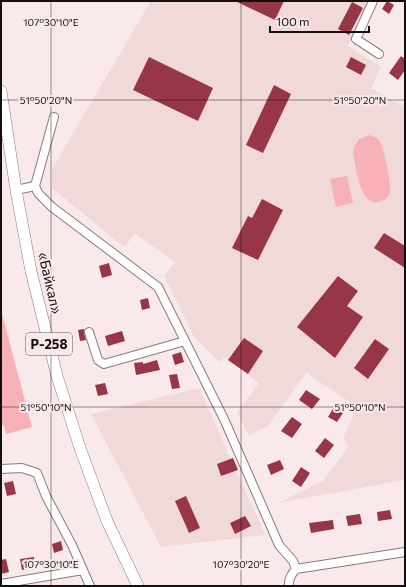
<svg xmlns="http://www.w3.org/2000/svg" width="406" height="587" font-family="Commissioner,sans-serif">
<rect width="100%" height="100%" fill="#fae9ea"/>
<path fill="#f1d9da" d="M151 1H367L370 3 348 46 381 67 371 88 401 106 405 101V480L278 503 323 481 349 446 343 438 357 407 306 373 268 426 249 435 237 413 259 383 224 357 219 362 194 337 164 276 175 262 135 234 124 247 52 188V169Z
M199 388 265 535 161 547 91 414Z"/>
<path fill="#f7b1b7" d="M369 135C374 137 379 138 381 144 384 149 392 186 390 192 389 197 384 201 379 202 359 207 356 166 353 153L354 147 359 139Z
M347 176 353 203 336 207 330 179Z
M1 310 32 427 6 434 4 425 1 426Z"/>
<path fill="#963646" d="M235 1H284L275 20Z
M387 1 394 5 389 14 382 9Z
M352 2 363 8 349 35 338 29Z
M401 56 405 59V70L398 80 389 73Z
M149 57 213 88 198 121 133 90Z
M351 57 366 65 361 75 346 67Z
M274 85 291 94 263 153 246 145Z
M262 199 283 210 258 260 232 248 248 216 252 218Z
M384 233 405 246V268L374 248Z
M109 263 112 275 102 278 99 266Z
M338 276 358 291 347 306 363 317 335 358 297 327Z
M148 298 150 308 142 310 140 300Z
M84 329V333L86 340 80 341 78 330Z
M122 331 125 341 108 346 105 336Z
M244 338 263 351 248 374 228 360Z
M375 339 389 349 368 379 354 368Z
M181 352 184 362 175 365 172 355Z
M157 360 160 370 136 375 134 363 143 362V364Z
M177 374 180 388 172 389 169 375Z
M105 383 108 394 98 396 95 385Z
M306 390 320 399 312 409 299 400Z
M334 407 343 413 337 422 328 417Z
M292 417 302 424 292 438 281 431Z
M325 438 334 445 324 458 315 451Z
M233 458 238 470 221 476 217 464Z
M280 460 284 469 271 475 267 465Z
M301 467 310 473 301 487 292 481Z
M13 481 16 494 7 496 4 483Z
M186 496 200 528 189 533 175 501Z
M390 510 392 519 378 521 377 512Z
M360 514 362 524 348 526 346 516Z
M245 516 251 526 235 534 230 523Z
M333 520 334 529 311 533 309 523Z
M61 541 63 550 54 553 52 544Z
M34 557 35 568 22 570 20 559Z
M6 559 9 572 1 574V560Z"/>
<g fill="none" stroke-linecap="round" stroke-linejoin="round">
<g stroke="#897a7b" stroke-width="10">
<path id="minor" d="M373 1 356 39 379 54
M54 117 35 186 38 193 52 207 158 287 224 419 279 545 293 561 296 569
M16 190 35 186
M89 332 98 360 104 364 185 341
M1 469 22 468 37 473 46 496 72 545 90 586
M296 569 405 552
M1 584 83 570
M289 586C288 580 292 573 296 569"/>
</g>
<g stroke="#897a7b" stroke-width="12">
<path id="highway" d="M1 91 16 190 31 271 57 376 80 448 107 521 138 586"/>
</g>
<use href="#minor" stroke="#fff" stroke-width="8"/>
<use href="#highway" stroke="#fff" stroke-width="11"/>
</g>
<path fill="none" stroke="#140e0f" stroke-width="1" stroke-opacity="0.45" d="M51 1V586M241 1V586M1 100H405M1 407H405"/>
<g text-anchor="middle" stroke-width="4" stroke-linejoin="round" paint-order="stroke">
<rect fill="#fae9ea" stroke="#595051" stroke-width="1" x="26" y="333" width="46" height="22" rx="3"/>
<g font-size="13" font-weight="bold" fill="#140e0f">
<text x="49" y="349">Р-258</text>
</g>
<g font-size="14" fill="#140e0f" stroke="#fae9ea">
<text transform="translate(50 283) rotate(77)" y="5">«Байкал»</text>
</g>
</g>
<g font-size="10" text-anchor="middle" fill="#140e0f" stroke="#fae9ea" stroke-width="4" stroke-linejoin="round" paint-order="stroke">
<text x="51" y="26">107°30'10"E</text>
<text x="46" y="104">51°50'20"N</text>
<text x="360" y="104">51°50'20"N</text>
<text x="46" y="411">51°50'10"N</text>
<text x="360" y="411">51°50'10"N</text>
<text x="51" y="568">107°30'10"E</text>
<text x="241" y="568">107°30'20"E</text>
</g>
<rect width="406" height="587" fill="none" stroke="#140e0f" stroke-width="4"/>
<path d="M270 26v6h99v-6" fill="none" stroke="#140e0f" stroke-width="2"/>
<text x="276" y="26" font-size="12" fill="#140e0f" stroke="#fae9ea" stroke-width="3" paint-order="stroke">100 m</text>
</svg>
